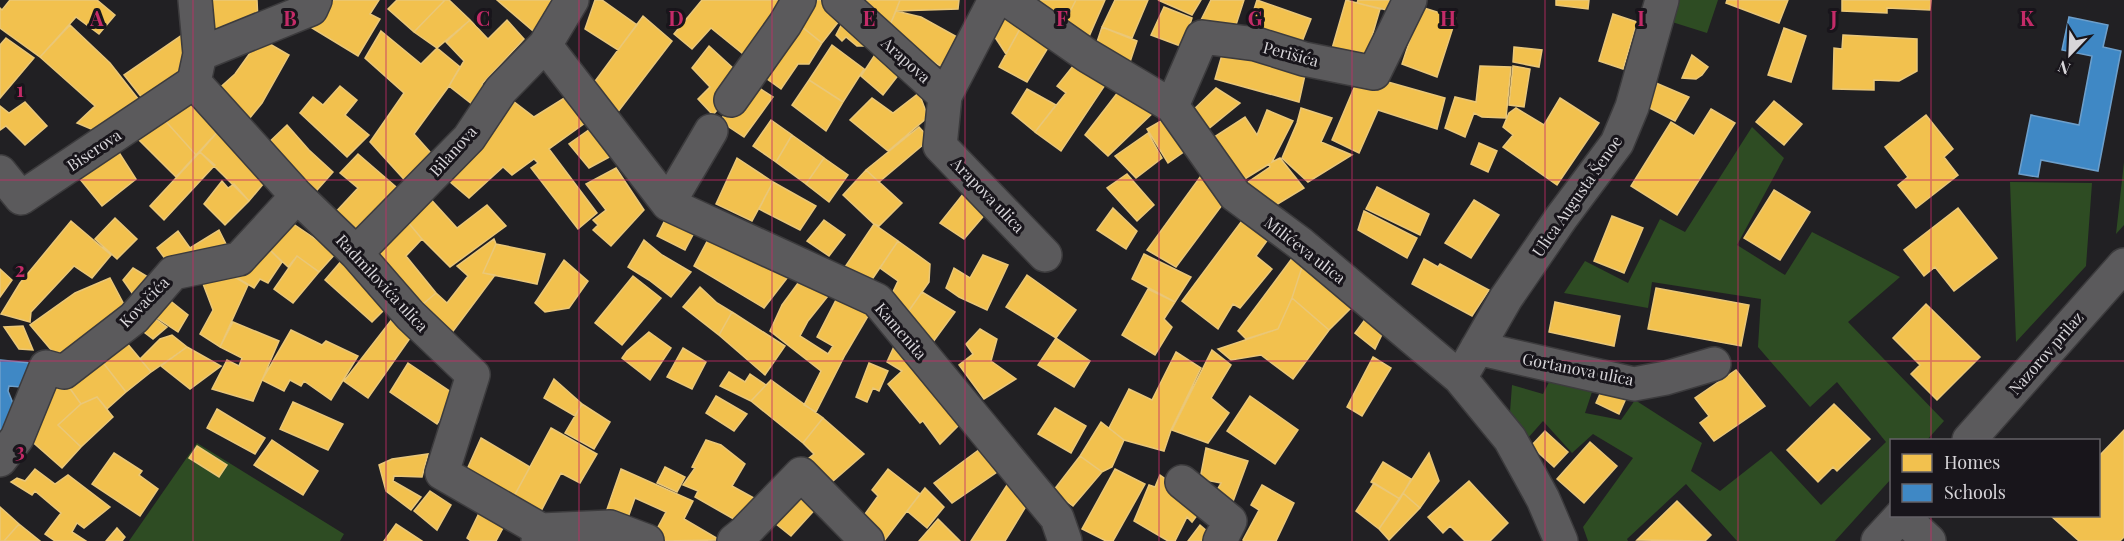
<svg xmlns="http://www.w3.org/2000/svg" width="2124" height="541" font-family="'Playfair Display',serif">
<rect width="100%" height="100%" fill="#212023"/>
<path fill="#2e4c23" d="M1680 0H1718L1707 33 1672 22Z
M1752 127 1784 158 1737 245 1785 275 1812 232 1900 277 1848 322 1944 421 1927 440H1892L1891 479 1835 541H1737L1686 484 1627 539 1628 541H1588L1583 527 1633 458 1593 434 1572 453 1543 421 1528 438 1510 412 1512 385 1543 394 1553 374 1595 383 1585 413 1621 420 1635 400 1702 443 1691 471 1720 491 1771 451 1821 505 1886 442 1837 382 1810 407 1758 347 1761 299 1652 282 1648 308 1564 293 1585 261 1628 283 1660 219 1685 232Z
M2124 162V225L2116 234Z
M2010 182 2092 183 2086 266 2016 342Z
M197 443 344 534 340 541H129Z"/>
<path fill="#f2c14e" stroke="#eac778" stroke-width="1.5" d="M10 0H97L115 15 99 34 76 17 40 57 0 28V8L2 10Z
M203 0H257L258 21 216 40Z
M330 0H379L370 14 380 19 358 56 312 28Z
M397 0H445L414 32 388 9Z
M445 0H449L470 20 437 48 414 32Z
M497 0H559L533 31Z
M595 0H602L637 25 618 50 585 29Z
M702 0H792L748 58 711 28 692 49 674 34Z
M810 0H831L846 12 822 43 796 22Z
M855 0H900L888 30Z
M900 0H959L958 9 896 11Z
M1031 0H1076L1060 31Z
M1076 0H1105L1084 48 1060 31Z
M1115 0H1148L1132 38 1102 27Z
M1158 0H1201L1192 15Z
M1211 0H1244L1234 31 1201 20Z
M1257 0 1311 19 1298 52 1246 34Z
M1346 0 1380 9 1364 64 1329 59Z
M1358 0H1390L1387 10 1357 3Z
M1556 0H1589L1588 9 1556 5Z
M1727 0H1788L1779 23 1726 3Z
M1842 0H1931L1930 10 1887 8V13L1842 11Z
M1007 6 1025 20 1006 54 987 25Z
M1164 7 1192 18 1183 47 1151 35Z
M1421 7 1456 18 1437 77 1402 64Z
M896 11 921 17 959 38 942 67 905 45 888 30Z
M847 14 865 46H857L846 37 842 41 836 35Z
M1613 14 1637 22 1623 69 1599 61Z
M643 16 672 41 617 113 593 84Z
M470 20 488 39 507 20 524 39 482 84 490 93 477 108 449 86 464 61 446 42Z
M1025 20 1054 38 1027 82 999 67Z
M796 22 822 43 809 64H798L781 89 756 71Z
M70 25 110 63 143 105 98 132 77 123 95 106 40 57Z
M1102 27 1137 41 1128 68 1093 54Z
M1784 28 1806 36 1791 82 1768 75Z
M188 31 190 74 146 103 124 75Z
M381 31 421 64 437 48 460 67 449 86 414 134 438 161 410 186 370 142 404 93 365 58Z
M1843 35 1917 39V71L1899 81 1874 80V90L1833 89 1834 48 1842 49Z
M256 36 289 55 262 103 245 124 215 92 235 74 250 53 240 42Z
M6 38 34 58 0 98V45Z
M882 44 903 69 883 95 861 76Z
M832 45 864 69 843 102 809 80Z
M709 46 734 69 728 96 713 115 698 99 710 87 692 68Z
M1514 47 1542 50 1539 67 1513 62Z
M1224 48 1307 66 1299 102 1215 79Z
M1692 55 1708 67 1702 75 1696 79 1682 78Z
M1081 56 1111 76 1061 151 1035 132 1066 93 1057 86Z
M1480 66 1511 67 1506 118 1482 117 1474 113 1465 137 1445 128 1455 97 1476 102Z
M1513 66 1530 69 1524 107 1509 105Z
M1359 76 1388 82 1445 98 1437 129 1378 110 1359 153 1332 140Z
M809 80 843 102 826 131 792 105Z
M1649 80 1689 97 1675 121 1642 104Z
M748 81 773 97 744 137 720 121Z
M1125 83 1159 107 1108 156 1085 135Z
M340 86 357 100 345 115 369 135 347 157 300 113 313 97 323 105Z
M1216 88 1240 103 1201 135 1186 117Z
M1027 89 1056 105 1035 132 1012 113Z
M919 93 928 117 888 151 850 120 872 98 893 113Z
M189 94 220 129 196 155 161 116Z
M569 95 585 123 549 149 597 213 578 229 531 168 538 163 534 159 512 175 503 167 469 198 442 175 481 146 500 124 504 98H509L534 117Z
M1560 98 1599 123 1557 185 1503 147 1513 135 1503 127 1509 113 1516 108 1544 125Z
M1774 101 1802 124 1784 145 1756 122Z
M25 102 47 126 25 145 6 126 0 130V106L9 113Z
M1301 108 1332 118 1321 142 1352 155 1308 182 1282 158 1297 123Z
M1711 109 1735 123 1677 215 1631 186 1671 122 1694 136Z
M1267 110 1293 121 1272 162 1280 158 1304 188 1263 213 1239 188 1270 167 1269 164 1235 185 1205 143 1245 117 1257 135Z
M1173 114 1195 144 1168 163 1147 129Z
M1926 115 1953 149 1944 157 1958 175 1916 208 1898 185 1908 177 1885 147Z
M161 116 196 155 176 177 136 137Z
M771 120 792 135 776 162 753 146Z
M287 125 309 150 333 172 311 197 263 148Z
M593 127 615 154 589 168 569 144Z
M919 127 930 139 879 182 866 170Z
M220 129 269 177 249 201 200 152Z
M1148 133 1162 158 1136 178 1115 156Z
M792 135 824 158 806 184 776 162Z
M1479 143 1497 151 1488 172 1471 164Z
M118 151 136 179 102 206 79 178Z
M200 152 215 165 164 220 150 206Z
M358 154 402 192 357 240 332 216 358 188 340 173Z
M737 158 773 182 752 221 716 204Z
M824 158 848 175 829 202 806 184Z
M616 168 644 210 611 246 593 230 598 225 593 220 606 210 586 184Z
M1206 169 1228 197 1176 267 1147 250Z
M866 170 902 203 879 226 874 224 843 195Z
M1127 174 1154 205 1137 221 1107 188Z
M222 181 228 188 234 184 249 201 225 225 204 204Z
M773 182 816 206 800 230 759 209Z
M971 184 993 205 964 239 940 223Z
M1377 187 1429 214 1420 235 1366 209Z
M1774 190 1810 212 1780 260 1744 238Z
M426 194 457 228 487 205 506 226 450 267 422 239 402 215Z
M1474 200 1499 215 1471 258 1445 243Z
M1113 208 1137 231 1126 249 1097 230Z
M1958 208 1997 258 1954 291 1935 267 1924 276 1904 250Z
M1364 211 1417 238 1407 258 1358 230Z
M402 215 422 239 406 256 436 293 416 310 370 252Z
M1612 216 1643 228 1624 273 1594 261Z
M115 218 137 239 117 259 95 239Z
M666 218 696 229 685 250 657 236Z
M1244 218 1269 238 1256 256 1272 269 1240 308 1233 304 1218 329 1182 301Z
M286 219 336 253 319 272 297 256 288 267 267 247Z
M824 220 845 235 829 256 807 241Z
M71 221 111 255 92 278 74 266 31 312 30 322 1 314 20 283Z
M874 224 898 241 869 284 843 270Z
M219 230 229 250 172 268 157 248 178 231 190 248Z
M711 234 794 269 764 308 694 266Z
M494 239 496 244 483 273 495 275 448 338 416 310 436 293 447 303 468 276 457 266Z
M644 240 662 255 691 272 671 297 649 280 628 267Z
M898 241 930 264 929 282 908 312 890 298 898 281 880 268Z
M496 244 545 254 537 284 483 273Z
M267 247 282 262 268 283 260 279 254 288 224 270Z
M1144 254 1191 277 1175 302 1132 279Z
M983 255 1008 265 987 310 959 297 946 288 954 268 970 278Z
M297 256 319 272 293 303 274 289Z
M1293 257 1303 264 1292 298 1278 329 1246 339 1238 331Z
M343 259 385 309 372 322 325 280Z
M1424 259 1438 267 1440 264 1489 290 1472 316 1412 284Z
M564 260 588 281 569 308 545 312 535 303Z
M1303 264 1353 306 1329 330 1292 298Z
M133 268 156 282 137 300 123 280Z
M220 268 248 285 220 347 200 334 213 310 200 276Z
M0 269 12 280 0 297Z
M804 275 832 291 808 321 800 336 828 354 833 346 817 337 840 292 871 311 845 355 816 412 804 405 821 371 770 331 782 305Z
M1027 275 1076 310 1056 338 1006 307Z
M633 276 661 298 622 345 595 323Z
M110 278 128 312 63 364 30 325 75 293Z
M700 287 717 303 732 312 719 335 683 307Z
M1656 288 1749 305 1741 346 1648 329Z
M1148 289 1175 302 1164 319 1172 327 1155 355 1122 335Z
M922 292 955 312 933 342 908 312Z
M163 295 188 315 178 332 151 314Z
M1292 298 1329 330 1293 379 1261 355 1231 360 1218 349 1278 329Z
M1555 302 1620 316 1614 346 1549 332Z
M1926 304 1980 357 1937 400 1911 374 1920 365 1893 338Z
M732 312 785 346 765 375 719 335Z
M396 314 415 331 368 398 344 381Z
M1369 314 1386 326 1375 349 1355 333Z
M150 315 167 327 153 339 136 326Z
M233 322 279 341 253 401 212 389 227 360 239 366 242 358 220 347Z
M23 326 33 350 19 349 4 327Z
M980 329 997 339 991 361 1016 379 984 399 959 365 973 354 966 344Z
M291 330 322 345 326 341 358 356 331 400 304 381 301 386 290 380 284 391 262 380Z
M649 332 671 348 650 380 622 358 627 351Z
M172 335 187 347 151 372 140 359 160 339Z
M121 336 151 372 126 392 97 355Z
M1056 338 1090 361 1074 387 1038 365Z
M897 340 964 420 940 444 923 421 920 423 888 384 902 371 887 362Z
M187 347 221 366 190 389 161 366Z
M683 348 706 362 692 389 667 377Z
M1212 350 1231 365 1211 398 1229 413 1208 443 1172 430Z
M1176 352 1201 368 1171 430 1164 451 1124 440 1109 428 1129 389 1152 400Z
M97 355 126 392 107 409 97 397 81 404 64 380Z
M1373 357 1391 368 1362 416 1347 407Z
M408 363 457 396 437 424 390 392Z
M869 363 888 371 879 391 873 388 867 402 856 397Z
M1736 370 1765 406 1714 441 1700 423 1709 416 1695 398Z
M729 372 745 382 750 374 766 385 751 401 720 386Z
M554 379 582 404 575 416 544 398Z
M64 380 81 404 58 425 81 447 62 468 28 438 46 392Z
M771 380 823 418 803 443 751 401Z
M1604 385 1627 396 1619 414 1596 403Z
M716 396 747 414 734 431 706 413Z
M1250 396 1298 430 1275 464 1227 431Z
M97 397 113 417 81 447 58 425 81 404Z
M293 402 343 424 328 450 280 429Z
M582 404 610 422 594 449 565 433Z
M1834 404 1870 439 1837 471 1833 467 1818 482 1787 450Z
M1055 408 1086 426 1071 453 1038 434Z
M217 409 265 438 255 454 207 428Z
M823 418 864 454 824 489 800 465 814 454 803 443Z
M1101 422 1124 440 1112 467 1102 472 1080 456Z
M551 428 597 454 580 483 561 473 539 515 512 500Z
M2124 430V537L2120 541H2079L2051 516H2098V457Z
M1545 431 1568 452 1554 467 1531 446Z
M481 438 530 467 512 500 465 474Z
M272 440 318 471 303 495 254 465Z
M706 440 721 445 745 464 732 486 761 502 739 522 695 497 698 491 683 485 695 468 692 467Z
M1590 442 1617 466 1584 503 1557 479Z
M197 446 227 465 219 477 189 458Z
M1206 448 1248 461 1231 507 1213 497 1221 483 1200 479Z
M980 449 997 472 952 503 934 483Z
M114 453 142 471 139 475 158 489 140 516 92 484Z
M1429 453 1439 481 1420 508 1403 493Z
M428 454 422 477 394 476 393 481 421 497 411 510 386 491 379 465 392 459Z
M1080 456 1102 472 1073 506 1053 491Z
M1383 462 1411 479 1400 499 1371 482Z
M665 467 685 477 677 492 657 483Z
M35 469 55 484 68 475 110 507 84 528 77 523 72 532 86 541H55L45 534 61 513 35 491 32 495 11 482 17 478 25 481Z
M621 469 693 501 684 519 720 540 661 541 652 538 666 512 635 498 625 526 604 518Z
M888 469 920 494 884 541H877L857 525 878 496 872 490Z
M1115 469 1145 484 1113 541H1106L1082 529Z
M1160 475 1204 506 1192 522 1187 517 1175 541H1168L1134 521 1149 485 1155 487Z
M798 481 820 504 791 536 766 516Z
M1469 481 1508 523 1490 541H1465L1450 526 1443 533 1428 517Z
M1009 482 1028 503 1005 541H971Z
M1374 483 1400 499 1379 529 1356 511Z
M1262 485 1294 503 1276 541H1245L1243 540 1259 510 1251 505Z
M925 488 944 507 927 528 907 511Z
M430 491 451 505 437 530 414 511Z
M1403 493 1420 508 1389 540 1379 529Z
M1677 501 1711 535 1705 541 1637 540Z
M0 507 19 524 4 541H0Z
M480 511 504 526 496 541H471L467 538Z
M938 519 960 541H919Z
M19 524 40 541H4Z
M396 524 422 541H384Z
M1200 525 1207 531 1208 541H1188Z
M117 528 125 537 122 541H106Z"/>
<path fill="#3f88c5" stroke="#6d9fcb" stroke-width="1.5" d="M2069 17 2108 25 2103 47 2121 51 2098 171 2041 160 2038 177 2019 174 2031 115 2079 125 2092 56 2062 50Z
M0 360 31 363 33 388 9 386 8 391 21 423 0 442Z"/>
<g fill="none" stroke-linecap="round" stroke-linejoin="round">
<g stroke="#3c3b3d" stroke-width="36">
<path id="minor" d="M195 0 200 54 194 82 297 196 356 253 410 315 473 375 442 473 541 530 538 541
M572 0 545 45 668 204 877 300 1057 518 1065 541
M839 0 945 96
M995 0 945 96 940 146 1045 255
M1008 0 1088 56 1172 106 1235 195 1301 244 1460 378 1510 439 1543 499 1561 541
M200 54 311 9 315 0
M731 100 785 24 799 0
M1172 106 1202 37 1256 44 1304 59 1374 73 1410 0
M0 172 21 198 194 82
M668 204 711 131
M356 253 469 138 501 90 545 45
M1477 348 1634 384 1666 378 1714 364
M1460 378 1506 298 1561 218 1617 143 1632 107 1662 0
M1969 440 2124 265
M0 460 17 438 46 367 64 372 134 318 173 273 239 259 297 196
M1182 482 1230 521 1220 541
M1902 516 1929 541
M541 530 610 527 647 541
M734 541 744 533 801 474 867 541
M1878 541 1901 516"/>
</g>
<use href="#minor" stroke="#5b5a5c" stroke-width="33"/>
</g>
<path fill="none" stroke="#c42b68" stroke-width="1.5" stroke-opacity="0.55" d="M193 0V541M386 0V541M579 0V541M772 0V541M965 0V541M1159 0V541M1352 0V541M1545 0V541M1738 0V541M1931 0V440M0 180H2124M0 361H2124M1931 516V541"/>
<g text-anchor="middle" stroke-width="6" stroke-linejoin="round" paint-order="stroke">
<g font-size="16" fill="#d7d5d9" stroke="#18151b">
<text transform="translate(1291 54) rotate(15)" y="6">Perišića</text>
<text transform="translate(906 60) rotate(42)" y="6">Arapova</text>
<text transform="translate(94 150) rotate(-34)" y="6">Biserova</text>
<text transform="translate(453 151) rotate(-48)" y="6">Bilanova</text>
<text transform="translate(988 195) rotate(46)" y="6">Arapova ulica</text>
<text transform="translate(1577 196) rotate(-55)" y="6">Ulica Augusta Šenoe</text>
<text transform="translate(1305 250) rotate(38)" y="6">Milićeva ulica</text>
<text transform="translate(382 283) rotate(47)" y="6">Radmilovića ulica</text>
<text transform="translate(144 302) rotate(-46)" y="6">Kovačića</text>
<text transform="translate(901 331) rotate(49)" y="6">Kamenita</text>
<text transform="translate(2046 353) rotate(-49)" y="6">Nazorov prilaz</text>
<text transform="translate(1578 369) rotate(11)" y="6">Gortanova ulica</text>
</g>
</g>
<g font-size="20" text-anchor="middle" font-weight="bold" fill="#c42b68" stroke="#18151b" stroke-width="6" stroke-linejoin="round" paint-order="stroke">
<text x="97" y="26">A</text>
<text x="290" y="26">B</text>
<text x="483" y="26">C</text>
<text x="676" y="26">D</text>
<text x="869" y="26">E</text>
<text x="1062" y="26">F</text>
<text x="1255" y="26">G</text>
<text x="1448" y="26">H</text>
<text x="1641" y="26">I</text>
<text x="1834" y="26">J</text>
<text x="2027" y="26">K</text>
<text x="20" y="97">1</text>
<text x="20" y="277">2</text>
<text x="20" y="458">3</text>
</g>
<rect x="1890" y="439" width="210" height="78" fill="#18151b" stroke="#646267" stroke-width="1.5"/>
<rect x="1902" y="454" width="30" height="18" fill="#f2c14e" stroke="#646267" stroke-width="1.5"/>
<text x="1944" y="469" font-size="18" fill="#d7d5d9">Homes</text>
<rect x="1902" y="484" width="30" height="18" fill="#3f88c5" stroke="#646267" stroke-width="1.5"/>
<text x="1944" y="499" font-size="18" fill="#d7d5d9">Schools</text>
<g transform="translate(2070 54) rotate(203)" stroke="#18151b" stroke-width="4.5" paint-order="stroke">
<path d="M0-4.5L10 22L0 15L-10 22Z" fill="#d7d5d9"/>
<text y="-9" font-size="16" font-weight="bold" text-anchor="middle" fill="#d7d5d9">N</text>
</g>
</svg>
